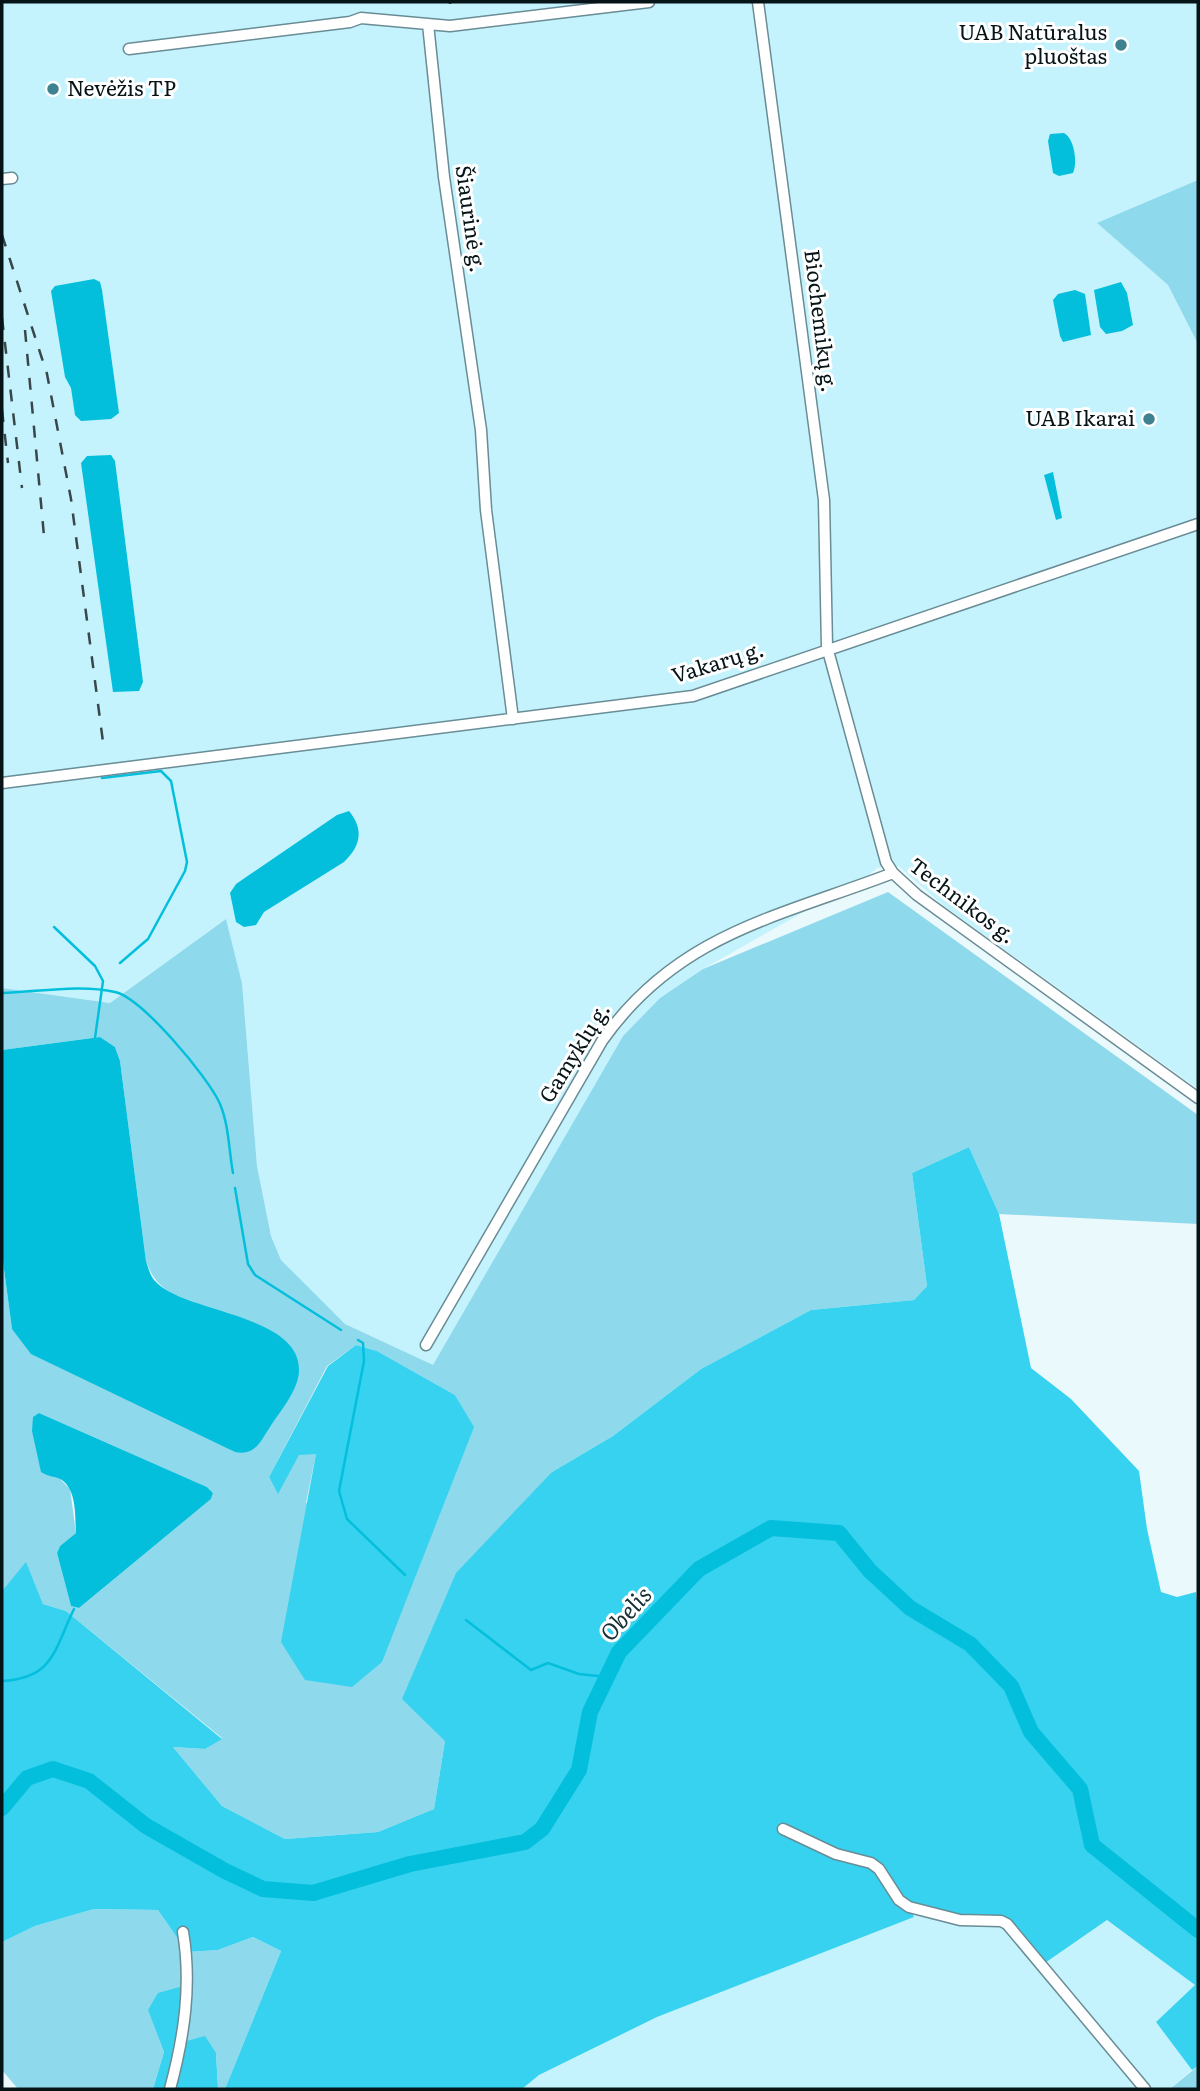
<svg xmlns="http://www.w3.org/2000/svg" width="1200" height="2091" font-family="Literata,serif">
<rect width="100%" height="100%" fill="#eaf9fc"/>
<path fill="#c4f3fe" d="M2 2H1198V180L1098 224 1168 285 1198 344V1089L944 906 898 866 877 868 869 875 703 969 660 998 623 1036 433 1366 345 1324 289 1271 281 1260 271 1236 257 1166 242 983 226 919 110 1003 2 988Z
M909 1907 1001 1921 1042 1965 1107 1920 1195 1985 1156 2022 1192 2070 1170 2089H522L539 2075 657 2017 914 1917Z"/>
<path fill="#8ed9eb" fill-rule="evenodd" d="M1198 180V344L1168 285 1097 223Z
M888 892 1198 1115V1224L999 1214 969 1147 912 1173 927 1286 914 1300 811 1310 701 1369 613 1436 552 1472 445 1741 434 1809 378 1832 285 1839 222 1806 173 1747 205 1749 222 1738 66 1611 43 1604 26 1563 2 1591V1254L12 1329 235 1452 202 1305C174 1294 157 1292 146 1261L120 1061 115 1047 100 1037 2 1050V988L110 1003 226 919 242 983 257 1166 271 1236 281 1260 345 1324 433 1365 623 1036 660 998 703 969ZM356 1345 377 1351 455 1395 473 1427 459 1458 306 1503 316 1454H299L278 1493 269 1477 327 1366ZM39 1413 207 1487 213 1493 211 1499 79 1608 71 1606 57 1553 60 1546 76 1533 70 1489 61 1480Z
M94 1909 158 1910 187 1952 218 1950 253 1937 281 1951 225 2089H218L216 2053 182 2043 148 2009 164 2052 153 2089H18L2 2070V1942L35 1926Z
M1198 2066V2089H1170Z"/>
<path fill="#36d2ef" d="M969 1147 999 1214 1031 1368 1071 1399 1139 1471 1147 1529 1161 1592 1177 1597 1196 1592 1198 1611V2066L1192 2070 1156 2022 1195 1985 1107 1920 1042 1965 1007 1924 960 1920 910 1908 914 1917 657 2017 539 2075 522 2089H225L281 1951 253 1937 218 1950 187 1952 158 1910 94 1909 35 1926 2 1942V1591L26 1562 43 1604 66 1611 222 1739 205 1749 173 1747 222 1806 285 1839 378 1832 434 1809 445 1741 402 1699 456 1573 552 1472 613 1436 701 1369 811 1310 914 1300 927 1286 912 1173Z
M356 1345 377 1351 455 1395 474 1427 382 1662 352 1687 305 1680 281 1642 316 1454 299 1455 278 1494 269 1477 328 1366Z
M187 1985 183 2042 205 2036 216 2053 218 2089H153L164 2052 148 2010 158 1993Z"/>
<path fill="#04bfdc" d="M1064 133C1074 138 1078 162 1073 173L1059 176 1053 173 1048 141 1050 134Z
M94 279 100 282 102 290 119 413 111 419 81 421 75 415 71 388 65 377 51 291 55 286Z
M1121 282 1127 293 1133 325 1122 331 1106 334 1100 327 1094 290Z
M1075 290 1085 294 1091 335 1063 342 1060 336 1053 300 1058 294Z
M111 455 115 461 143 682 139 691 113 692 81 463 87 456Z
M1053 472 1062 518 1056 520 1044 475Z
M349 811C364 829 361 846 344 862L264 912 256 925 244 927 236 922 230 893 236 884 337 815Z
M100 1037 115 1047 120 1061 146 1261C148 1267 150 1276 155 1281 184 1313 300 1314 299 1370 299 1390 280 1411 270 1427 260 1442 255 1456 235 1452L31 1354 12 1329 2 1254V1050Z
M39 1413 207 1487 213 1493 211 1499 79 1608 71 1606 57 1553 60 1546 76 1533C75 1517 77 1491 62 1480 56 1476 48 1477 41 1472L32 1431 33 1417Z"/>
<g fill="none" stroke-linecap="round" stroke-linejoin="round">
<path stroke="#04bfdc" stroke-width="2.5" d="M102 778 161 771 171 781 187 862 185 871 148 939 120 963
M54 927 95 966 103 981 95 1038
M2 993C38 992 80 984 115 992 142 998 209 1078 220 1104 229 1125 229 1152 233 1173
M235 1188 248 1264 255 1275 341 1330
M358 1340 363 1343 364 1361 339 1491 347 1519 405 1575
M466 1620 531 1670 548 1663 579 1674 607 1677
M2 1681C54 1678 54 1650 74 1609"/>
<path stroke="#04bfdc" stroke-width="16" d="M2 1808 27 1778 53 1769 89 1781 146 1826 225 1871 263 1889 313 1893 410 1864 525 1842 542 1829 579 1770 590 1712 619 1652 699 1569 771 1528 839 1533 870 1571 910 1608 970 1644 1011 1686 1031 1732 1080 1789 1092 1845 1198 1930"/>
<g stroke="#698c95" stroke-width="13">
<path id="minor" d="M758 2 824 500 827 647 886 862 893 873 917 895 1198 1098
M428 24 444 177 481 430 486 510 513 719
M129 49 350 22 361 18 450 26 649 2
M2 179 12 178
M2 783 693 696 1198 524
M426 1345 602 1041C677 934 778 917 893 873
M783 1829 836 1854 871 1863 879 1869 899 1900 909 1907 960 1920 1001 1921 1007 1924 1145 2089
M170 2089C184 2037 192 1985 183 1932"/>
</g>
<use href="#minor" stroke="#fff" stroke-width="10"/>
<path stroke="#39474a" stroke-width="2.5" stroke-dasharray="12 12" stroke-linecap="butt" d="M450 2V4
M2 235 47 374 71 499 103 742
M2 318 22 488
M25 330 44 536
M2 410 8 463"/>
</g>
<g fill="#3e8291" stroke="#fff" stroke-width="2.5">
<circle cx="1121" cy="45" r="7"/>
<circle cx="53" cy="89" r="7"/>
<circle cx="1149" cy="419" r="7"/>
</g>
<g text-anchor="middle" stroke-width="6" stroke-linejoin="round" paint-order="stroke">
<g font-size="21" fill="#061417" stroke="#fff" text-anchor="end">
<text x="1107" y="40">UAB Natūralus<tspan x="1107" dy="24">pluoštas</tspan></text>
<text x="67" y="96" text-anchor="start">Nevėžis TP</text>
<text x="1135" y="426">UAB Ikarai</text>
</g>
<g font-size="21" fill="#061417" stroke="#fff">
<text transform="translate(470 219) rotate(82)" y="7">Šiaurinė g.</text>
<text transform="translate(820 321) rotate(83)" y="7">Biochemikų g.</text>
<text transform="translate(718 663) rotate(-17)" y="7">Vakarų g.</text>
<text transform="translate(962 901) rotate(37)" y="7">Technikos g.</text>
<text transform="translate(575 1053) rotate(-58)" y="7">Gamyklų g.</text>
</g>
<g font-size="23" font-style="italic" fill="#172f35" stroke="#fff">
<text transform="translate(626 1614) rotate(-48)" y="8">Obelis</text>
</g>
</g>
<rect width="1200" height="2091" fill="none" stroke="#061417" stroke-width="7"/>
</svg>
